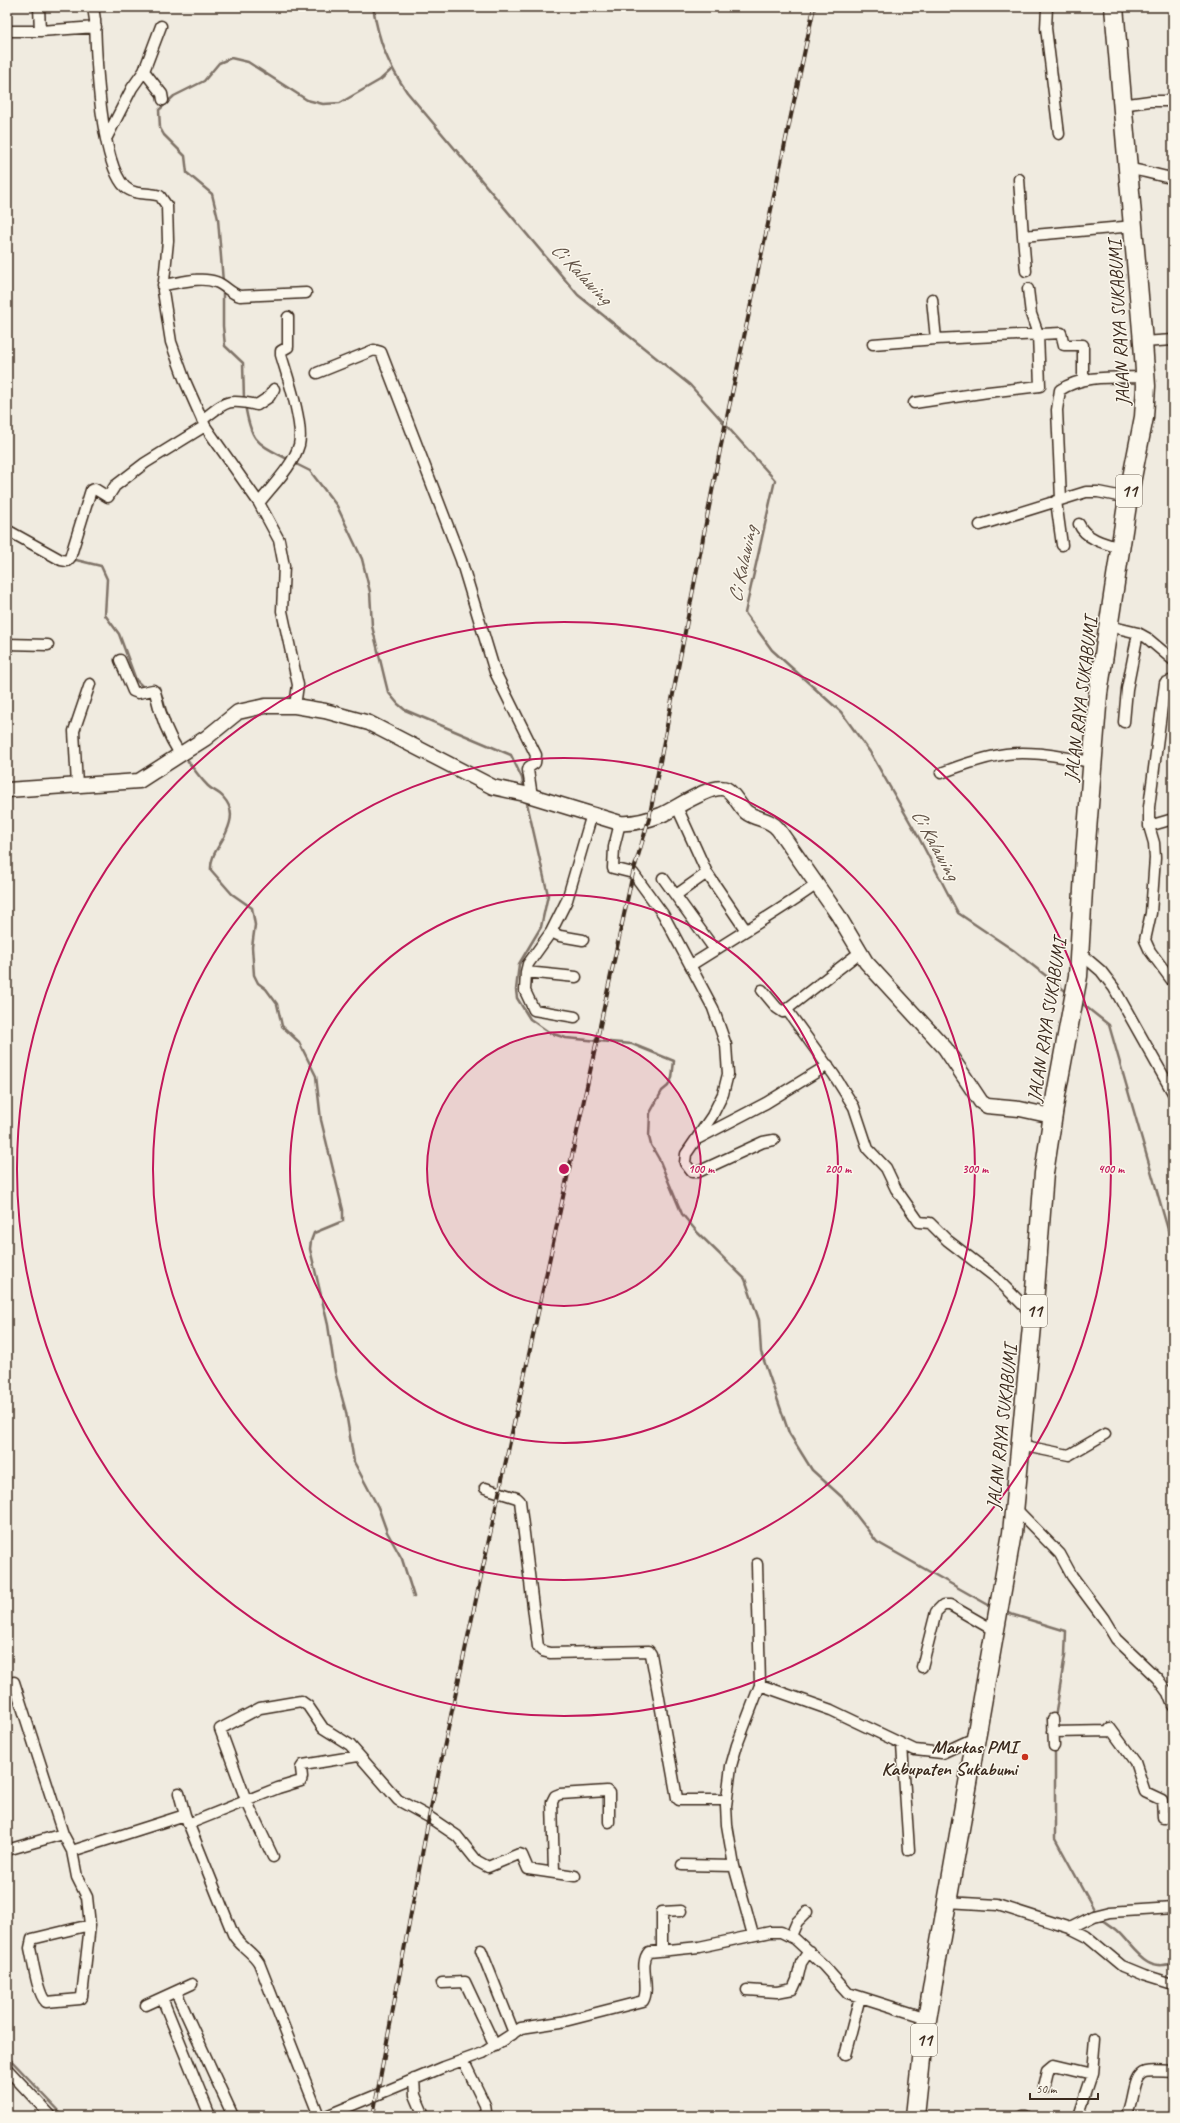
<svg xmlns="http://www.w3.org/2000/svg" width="1180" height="2123" font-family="Caveat,sans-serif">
<rect width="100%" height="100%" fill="#f0ebe0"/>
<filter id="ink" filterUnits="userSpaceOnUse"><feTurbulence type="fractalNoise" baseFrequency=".025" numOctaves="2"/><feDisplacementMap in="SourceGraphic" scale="8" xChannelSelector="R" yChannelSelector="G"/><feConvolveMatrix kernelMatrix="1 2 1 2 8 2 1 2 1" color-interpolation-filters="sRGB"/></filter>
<g filter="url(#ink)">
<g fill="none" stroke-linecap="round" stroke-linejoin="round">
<path stroke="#7f7367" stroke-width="2.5" d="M373 7C379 42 387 63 407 92L578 295 690 385 775 480 745 613 772 650 841 712 870 752 919 838 958 913 1013 950 1068 993
M223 282 218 219 212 194 187 173 185 156 164 135 160 128 159 110 174 96 204 81 219 63 231 58 248 62 307 100 323 104 340 103 380 80 391 70
M223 289V326L225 346 243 363 244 400
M245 404C251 443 257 443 289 460
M294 463 310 471 337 506 362 559 370 592 372 626 385 680 388 692 398 704 405 710 511 755 522 778 524 789
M72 559 101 566 107 579 105 615 119 634 136 680 145 689
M154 688 159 687 171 727
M185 757C192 767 199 777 208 786 212 790 219 792 223 797 234 809 232 820 226 833 220 846 210 855 211 870L232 894 252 908 255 925 252 947 254 975 258 983 266 989 277 1004 282 1026 299 1042 316 1076 321 1120 343 1210V1221L314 1233 311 1241 310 1249 328 1325 335 1372 346 1412 354 1462 378 1507 387 1532 402 1559 414 1597
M526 799 548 895 541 927 519 964 516 990 517 998 530 1019 550 1033 566 1038 632 1044 674 1061 672 1078 668 1086 662 1091 650 1113 649 1137 651 1145 659 1159 682 1214 698 1233 745 1279 759 1320 761 1352 789 1433 812 1470 843 1498 877 1542 992 1607
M1080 1002 1109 1025 1173 1247
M1004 1612 1066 1631 1065 1655 1055 1718
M1055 1749V1838L1096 1913
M1099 1917C1105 1923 1110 1925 1116 1930 1133 1945 1146 1975 1173 1962
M7 2056 64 2116"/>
<g stroke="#3b2a1e" stroke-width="13">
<path id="street" d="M39 7 40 31
M93 7 95 20C96 55 100 162 125 187 135 196 149 192 160 196L167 206 168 241 163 291 171 342 185 381 205 426 259 503 279 540 284 566 282 611 298 685 295 706
M1047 7 1046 28 1059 134
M7 31H40L96 27
M144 71 162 94 163 100
M1121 105 1150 101H1173
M107 137 132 88 144 71 161 26
M1128 169C1144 170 1157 176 1173 178
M1019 179 1023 236
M1026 271 1023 236 1134 226
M163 285C179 283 201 276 216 282 225 285 231 294 240 296L306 293
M932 299 936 339
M1143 342 1173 340
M873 344 936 339 1061 333 1064 345H1083V380
M317 373 374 350 381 352 461 560 495 672 536 755 535 763 529 767 528 770 532 796
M914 403 988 392 1040 386 1038 334 1031 314 1028 289
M202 420C226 402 226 398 257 405L269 397 274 389
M1061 499 1057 410 1060 390C1085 374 1116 378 1145 377
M1056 501 1062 545
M259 503C272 486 293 466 299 445 304 424 287 375 281 355V351L288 347V317
M1079 524C1085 539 1106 544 1121 548
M980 525 1086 492H1098L1128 498
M7 530 61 560 67 561 70 558 91 490 95 489 108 497 115 486 145 463 205 426
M1109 626 1138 633 1147 638 1173 660
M7 644 48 645
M120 660 133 691 138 693 153 690 155 692C160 715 167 734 180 754
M1173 680 1165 683 1149 807V826L1154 843 1155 858 1151 913 1145 940 1150 951 1173 982
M1124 722 1127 689 1138 633
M941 773C962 765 984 757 1006 754 1034 750 1065 758 1092 762
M77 785 74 731 90 684
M677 807 707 873
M620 823 614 847 613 868 633 873 663 914 713 1008 726 1045 728 1074 723 1094 712 1116 686 1154 685 1163 692 1172H698L763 1142 774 1140
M1149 826 1173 819
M663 878 715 950C749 928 784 908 817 884
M676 895 707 873 745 929
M551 932 560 936 583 940
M1080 953 1101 971 1114 988 1173 1093
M691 965 715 950
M526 972 576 977
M762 990 777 1008 783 1012 859 953
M787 1010 834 1075 854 1107 868 1149 886 1168 896 1189 917 1219 919 1222 930 1223 947 1240 995 1277 1033 1315
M575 1017 534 1010 525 991 526 972 528 964 551 932 567 900 592 814
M699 1138 766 1103 828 1065
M1020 1445 1069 1455 1105 1434
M485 1488 517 1498 520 1501 538 1647 542 1651 550 1653 649 1651 651 1654 677 1798 679 1800H726
M1015 1508 1060 1554 1072 1576 1104 1619 1116 1639 1157 1678 1168 1693 1173 1706
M922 1667 936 1612 943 1605H950L995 1631
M14 1682 63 1834 72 1851 185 1815 233 1934C239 1946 252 1951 259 1963L319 2116
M760 1685 831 1710 915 1750 942 1753 968 1741H976
M1053 1719 1054 1746
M1110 1728 1135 1762 1145 1792 1162 1800 1163 1817H1173
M1053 1732 1111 1731
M902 1745 909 1850
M179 1793 185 1815
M188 1824 278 1788 301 1781 302 1777 301 1768 303 1765 358 1756
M7 1850 63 1834
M72 1851 77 1877 87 1897 90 1925 82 1996 80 1999 46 2002C37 1993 33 1961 30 1948L32 1939 90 1925
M273 1857 246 1800 220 1729 260 1708 301 1701 308 1706 323 1728 350 1745 398 1800 429 1817 457 1836 477 1861 488 1867 519 1854 522 1855 528 1869 575 1876
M682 1865 734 1866
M554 1872 552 1802 555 1796 560 1794 607 1791 609 1793V1822
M947 1902 998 1905 1070 1928 1086 1936 1122 1966 1144 1975 1173 1984
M1070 1928 1094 1916 1110 1912 1173 1908
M753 1935 734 1866 727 1825 726 1806 731 1766 737 1745 760 1685 757 1564
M791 1936 797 1922 807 1912
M481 1950 514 2033
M662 1950V1912L681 1911
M442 1983 465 1982 495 2046
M747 1990 777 1992 793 1989 797 1980 801 1963 809 1951
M176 1992 233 2116
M162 1998 210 2116
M146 2005 192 1984
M845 2055 860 1997
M463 2060 485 2105 486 2112 482 2116
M7 2069 51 2116
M414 2079 415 2095 424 2116
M1044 2087 1048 2070 1054 2065 1092 2074
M326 2116 444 2067 483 2053 521 2028 561 2022 643 2001C651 1987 638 1964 649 1952L699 1947 770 1932H781L795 1939 823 1965 848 1993 927 2018
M1022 2116H1026
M1078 2116 1092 2074 1095 2038
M1126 2116C1134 2104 1131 2076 1145 2072 1153 2070 1164 2072 1173 2072"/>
</g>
<g stroke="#3b2a1e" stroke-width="17">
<path id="secondary" d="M7 790 139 781 206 738 238 712 265 706H295L325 711 369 723 493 787 525 794 620 823C634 824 648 820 661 815 675 809 712 783 726 789 734 793 739 806 746 812 756 820 769 818 778 829L838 915 866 962 945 1048 981 1102 987 1106 1020 1109 1052 1116"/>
</g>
<g stroke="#3b2a1e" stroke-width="21">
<path id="highway" d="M915 2116 922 2050 936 1965 1012 1533 1033 1316 1044 1173 1056 1095 1078 976 1085 855 1098 694 1128 498 1144 417 1146 386 1143 342 1114 7"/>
</g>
<use href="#street" stroke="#fbf7ec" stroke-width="10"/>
<use href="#secondary" stroke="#fbf7ec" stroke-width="14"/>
<use href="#highway" stroke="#fbf7ec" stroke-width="18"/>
<g stroke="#3b2a1e" stroke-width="4">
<path id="rail" d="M373 2116 429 1817 633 873 649 819 720 450 814 7"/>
</g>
<use href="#rail" stroke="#fbf7ec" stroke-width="2.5" stroke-dasharray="8" stroke-linecap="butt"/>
</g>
</g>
<circle cx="564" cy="1169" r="137" fill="#c2185b" fill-opacity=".12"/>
<g fill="none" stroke="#c2185b" stroke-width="2">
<circle cx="564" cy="1169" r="137"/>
<circle cx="564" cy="1169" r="274"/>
<circle cx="564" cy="1169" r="411"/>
<circle cx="564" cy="1169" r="547"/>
</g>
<circle fill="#c8321e" stroke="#fbf7ec" stroke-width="1.5" cx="1025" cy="1757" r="4"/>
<g text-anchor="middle" stroke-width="3" stroke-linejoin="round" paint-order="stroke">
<g fill="#fbf7ec" stroke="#75685c" stroke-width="1">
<rect x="1116" y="475" width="26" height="32" rx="3"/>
<rect x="1021" y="1295" width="26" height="32" rx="3"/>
<rect x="911" y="2024" width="26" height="32" rx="3"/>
</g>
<g font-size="18" font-weight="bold" fill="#3b2a1e">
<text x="1129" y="497">11</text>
<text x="1034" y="1317">11</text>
<text x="924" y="2046">11</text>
</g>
<g font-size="19" fill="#3b2a1e" stroke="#fbf7ec">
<text transform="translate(1118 323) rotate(-93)" y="7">JALAN RAYA SUKABUMI</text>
<text transform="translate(1080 699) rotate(-83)" y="7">JALAN RAYA SUKABUMI</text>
<text transform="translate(1046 1020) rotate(-81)" y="7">JALAN RAYA SUKABUMI</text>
<text transform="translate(1001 1427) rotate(-84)" y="7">JALAN RAYA SUKABUMI</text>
</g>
<g font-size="19" font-weight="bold" fill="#3b2a1e" stroke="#fbf7ec" text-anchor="end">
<text x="1017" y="1753">Markas PMI<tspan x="1017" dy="22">Kabupaten Sukabumi</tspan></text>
</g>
<g font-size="20" font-style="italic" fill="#635448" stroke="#fbf7ec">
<text transform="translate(582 273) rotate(46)" y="7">Ci Kalawing</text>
<text transform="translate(742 564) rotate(-78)" y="7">Ci Kalawing</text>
<text transform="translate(936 844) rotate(61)" y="7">Ci Kalawing</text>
</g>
</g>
<circle cx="564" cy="1169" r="6" fill="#c2185b" stroke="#fbf7ec" stroke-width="2"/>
<g font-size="12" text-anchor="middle" font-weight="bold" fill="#c2185b" stroke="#fbf7ec" stroke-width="3" stroke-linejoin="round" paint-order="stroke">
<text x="701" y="1173">100 m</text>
<text x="838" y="1173">200 m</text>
<text x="975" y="1173">300 m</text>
<text x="1111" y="1173">400 m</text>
</g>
<rect width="1180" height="2123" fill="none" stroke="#fbf7ec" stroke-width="24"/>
<rect x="12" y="12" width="1156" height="2099" fill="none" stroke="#3b2a1e" stroke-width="1.5" filter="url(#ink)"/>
<path d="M1030 2093v6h68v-6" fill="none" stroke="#3b2a1e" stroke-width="2"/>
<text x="1036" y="2093" font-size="12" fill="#3b2a1e" stroke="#fbf7ec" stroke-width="3" paint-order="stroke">50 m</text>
</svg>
